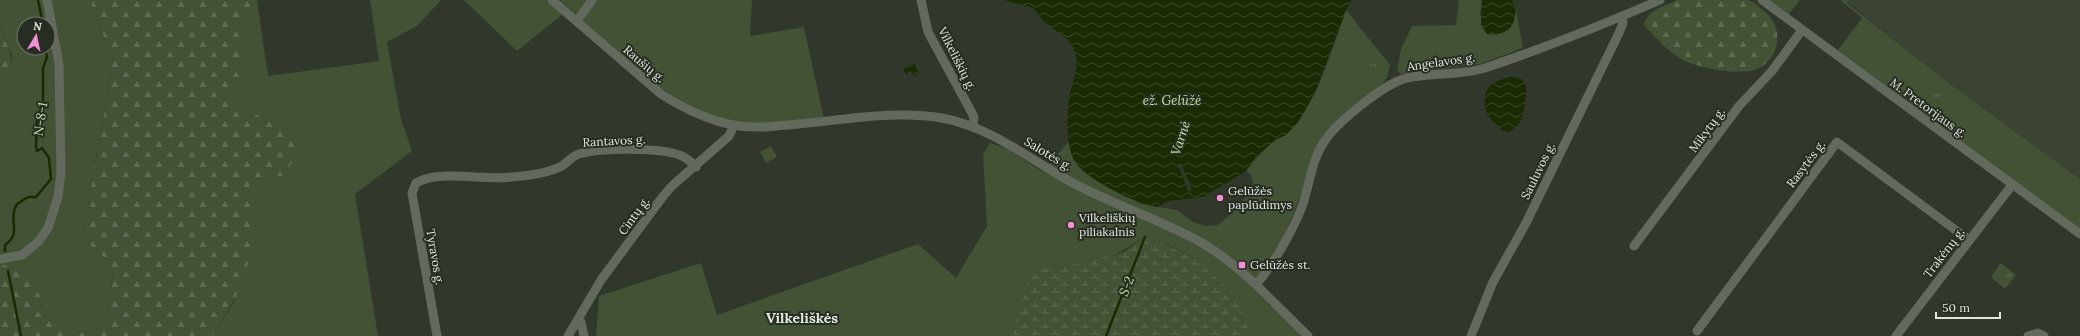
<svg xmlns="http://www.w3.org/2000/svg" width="2080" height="336" font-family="Lora,serif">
<defs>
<pattern id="forest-firs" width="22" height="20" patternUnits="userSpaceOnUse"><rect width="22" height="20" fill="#435134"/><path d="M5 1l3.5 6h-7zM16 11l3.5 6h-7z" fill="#5e6a51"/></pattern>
<pattern id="wetland-marsh" width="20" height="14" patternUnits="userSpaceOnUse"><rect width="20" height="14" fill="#435134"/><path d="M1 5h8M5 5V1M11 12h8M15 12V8" fill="none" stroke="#5e6a51"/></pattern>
<pattern id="park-tufts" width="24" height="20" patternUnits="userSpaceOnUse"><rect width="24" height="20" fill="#435134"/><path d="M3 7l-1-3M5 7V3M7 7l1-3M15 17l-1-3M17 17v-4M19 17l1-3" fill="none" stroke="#5e6a51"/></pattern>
<pattern id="water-waves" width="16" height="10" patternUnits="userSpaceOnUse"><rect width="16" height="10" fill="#1a2b02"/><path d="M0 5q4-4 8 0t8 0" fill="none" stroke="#3b4a26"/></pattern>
</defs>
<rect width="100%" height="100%" fill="#31372b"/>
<path fill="#3b4433" d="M1848 0H2080V179L1954 87 1847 2Z"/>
<path fill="#435134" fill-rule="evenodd" d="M0 0H90L113 60 84 229 88 243 106 259 113 269 107 325 82 333 61 326 29 279 11 266 0 265V81L10 76 12 56 0 25ZM24 24H48V48H24Z
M251 0H257L268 76 379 61 370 0H441L417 26 387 42 401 119 412 151 355 194 378 336H212L233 304 250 253V186C260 174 268 176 283 176L295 134 217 96 243 73 241 35 253 2Z
M464 0H546L563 14 517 51Z
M560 0H752L750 36 804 27 824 119C792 121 756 128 725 120 700 114 678 100 657 85Z
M1459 0H1482L1480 15 1495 35C1509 31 1514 24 1516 10L1523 48 1480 64 1400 74 1397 70 1401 49 1412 26 1456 25Z
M1767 0H1800L1788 15Z
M1840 0H1848L1847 3 1954 87 2080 179V230L1838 50 1862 18Z
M1346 10 1390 65 1387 77 1380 88 1322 137 1299 200 1286 231 1252 288 1301 335 1299 336H1250C1247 323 1242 314 1234 303 1213 271 1184 246 1145 237L1113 256 1098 257 1063 267 1048 266 1018 317 1013 336H596L599 296 701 263 717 315 918 244 956 278 987 226 983 154 990 143 1006 148 1043 172 1069 141 1075 162 1086 173 1107 186 1141 204 1177 210 1193 222 1205 226 1218 225 1234 211 1250 193 1253 182 1251 175 1246 171C1254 160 1263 150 1273 142 1282 134 1292 130 1299 120 1322 88 1333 46 1346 10Z
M771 146 777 157 766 163 760 152Z"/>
<path fill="url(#forest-firs)" d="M90 0H251L253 2 241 35 243 73 218 96 295 134C297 155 295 159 283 176 268 176 260 174 250 186 250 208 254 232 250 254 245 285 229 310 212 336H0V265L11 266 29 279 61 326 82 333 107 324 113 269 106 259 88 243 84 229 113 60Z
M1678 0C1698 0 1730 0 1748 0 1754 1 1761 9 1765 12 1786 28 1779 63 1754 70 1737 75 1700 68 1685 61 1669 53 1655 37 1644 25 1648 9 1665 6 1678 0Z
M0 25C6 42 15 58 10 76L0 81Z"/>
<path fill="url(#wetland-marsh)" d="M1145 237 1156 239 1187 255 1205 267 1240 300 1250 336H1013L1023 291 1032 277 1038 271 1048 266 1063 267 1098 257 1113 256 1125 251Z"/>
<path fill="url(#park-tufts)" d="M1369 56 1384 63 1377 79 1362 72Z
M1934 81 1953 93 1943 108 1924 95Z
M2001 263 2016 275 2005 289 1991 277Z"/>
<path fill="url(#water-waves)" d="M1005 0H1352L1346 10 1316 90 1299 121 1286 135 1275 140 1255 158 1246 171 1203 197 1168 201 1157 207C1135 203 1089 181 1076 163 1065 148 1067 117 1069 100 1071 82 1082 65 1073 47 1067 35 1052 30 1043 21 1040 17 1037 12 1034 9 1025 3 1014 5 1005 0Z
M1482 0H1512C1521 21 1510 37 1487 34L1481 25Z
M914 63 919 73 914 76 911 71 906 74 903 69Z
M1514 76C1521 79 1526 80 1526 88 1525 105 1526 124 1509 132 1492 129 1479 106 1487 90 1491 81 1505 78 1514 76Z"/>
<path fill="#31372b" d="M1181 163 1192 190 1188 191 1178 164Z"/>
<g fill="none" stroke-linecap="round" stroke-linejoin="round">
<path stroke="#1a2b02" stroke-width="2.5" d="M38 0 43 24
M5 251V245C23 232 7 221 17 204L28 197H36L51 179 49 158 42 148 37 151 36 147 37 120 43 103V68L47 57 45 48
M8 271 21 336
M1106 336 1145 237"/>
<path stroke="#63695d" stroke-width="9" d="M552 0 661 94C683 108 707 120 733 125 755 129 777 126 798 124 845 120 896 110 942 118 991 127 1029 159 1071 182 1113 205 1160 219 1202 243 1243 267 1274 304 1308 336
M921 0 928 32 972 113 974 118 973 126
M1762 0 2080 234
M577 21 592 0
M1634 246 1739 106 1772 71 1802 30
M0 259 22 255 38 242 48 228 58 197 61 173 59 64 47 0
M1256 285C1274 263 1293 231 1303 204 1310 182 1312 158 1326 139 1340 120 1385 83 1407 78 1432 72 1460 76 1485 68 1544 48 1603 25 1660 0
M578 320 581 322 584 336
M1697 331 1837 142 1969 240
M437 336 412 193 416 183C437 169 486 181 511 177 527 176 548 173 562 166 568 162 572 156 579 154 601 148 661 147 682 156 687 158 691 162 696 167
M568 336 601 280 664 195 673 185 729 136 734 125
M1471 336 1493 282 1526 223 1619 33 1623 23 1621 17
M1896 336 2012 185
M2028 336 2038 333 2044 336"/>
</g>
<g fill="#f391d5" stroke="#272d22" stroke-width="1.5">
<circle cx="1220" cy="198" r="4"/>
<circle cx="1071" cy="225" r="4"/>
<rect x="1238" y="261" width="8" height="8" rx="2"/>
</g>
<g text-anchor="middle" stroke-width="4" stroke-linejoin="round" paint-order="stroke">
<g font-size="12" fill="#e2e6df" stroke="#272d22">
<text transform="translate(957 59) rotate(63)" y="4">Vilkeliškių g.</text>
<text transform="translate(1441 62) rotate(-8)" y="4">Angelavos g.</text>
<text transform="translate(644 64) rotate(40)" y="4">Raušių g.</text>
<text transform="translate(1928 108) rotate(36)" y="4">M. Pretorijaus g.</text>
<text transform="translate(1707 130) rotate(-54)" y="4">Mikytų g.</text>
<text transform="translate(614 141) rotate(-3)" y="4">Rantavos g.</text>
<text transform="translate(1048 154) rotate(31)" y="4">Salotės g.</text>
<text transform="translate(1806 164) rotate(-53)" y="4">Rasytės g.</text>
<text transform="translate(1538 171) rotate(-64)" y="4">Sauluvos g.</text>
<text transform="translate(634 216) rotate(-54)" y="4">Cintų g.</text>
<text transform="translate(1944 253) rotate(-53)" y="4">Trakėnų g.</text>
<text transform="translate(435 257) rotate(80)" y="4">Tyravos g.</text>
</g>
<g font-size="12" fill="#e2e6df" stroke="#272d22" text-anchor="start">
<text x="1228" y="195">Gelūžės<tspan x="1228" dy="14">paplūdimys</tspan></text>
<text x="1079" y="222">Vilkeliškių<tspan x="1079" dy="14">piliakalnis</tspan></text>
<text x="1250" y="269">Gelūžės st.</text>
</g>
<g font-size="13" font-style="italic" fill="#bfe19c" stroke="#272d22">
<text x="1172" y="105">ež. Gelūžė</text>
<text transform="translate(40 119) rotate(-82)" y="5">N-8-1</text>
<text transform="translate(1180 138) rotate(-72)" y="5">Varnė</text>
<text transform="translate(1126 286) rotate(-68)" y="5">S-2</text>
</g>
<g font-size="14" font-weight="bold" fill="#e2e6df" stroke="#272d22">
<text x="802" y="323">Vilkeliškės</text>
</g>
</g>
<g transform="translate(36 36) rotate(9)"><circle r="19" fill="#272d22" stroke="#72776e"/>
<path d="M0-3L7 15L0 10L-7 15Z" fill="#f391d5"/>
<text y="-6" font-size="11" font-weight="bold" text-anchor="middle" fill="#e2e6df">N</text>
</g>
<path d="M1936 312v6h64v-6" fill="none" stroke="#e2e6df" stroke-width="2"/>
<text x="1942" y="312" font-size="12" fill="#e2e6df" stroke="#272d22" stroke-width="3" paint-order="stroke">50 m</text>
</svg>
